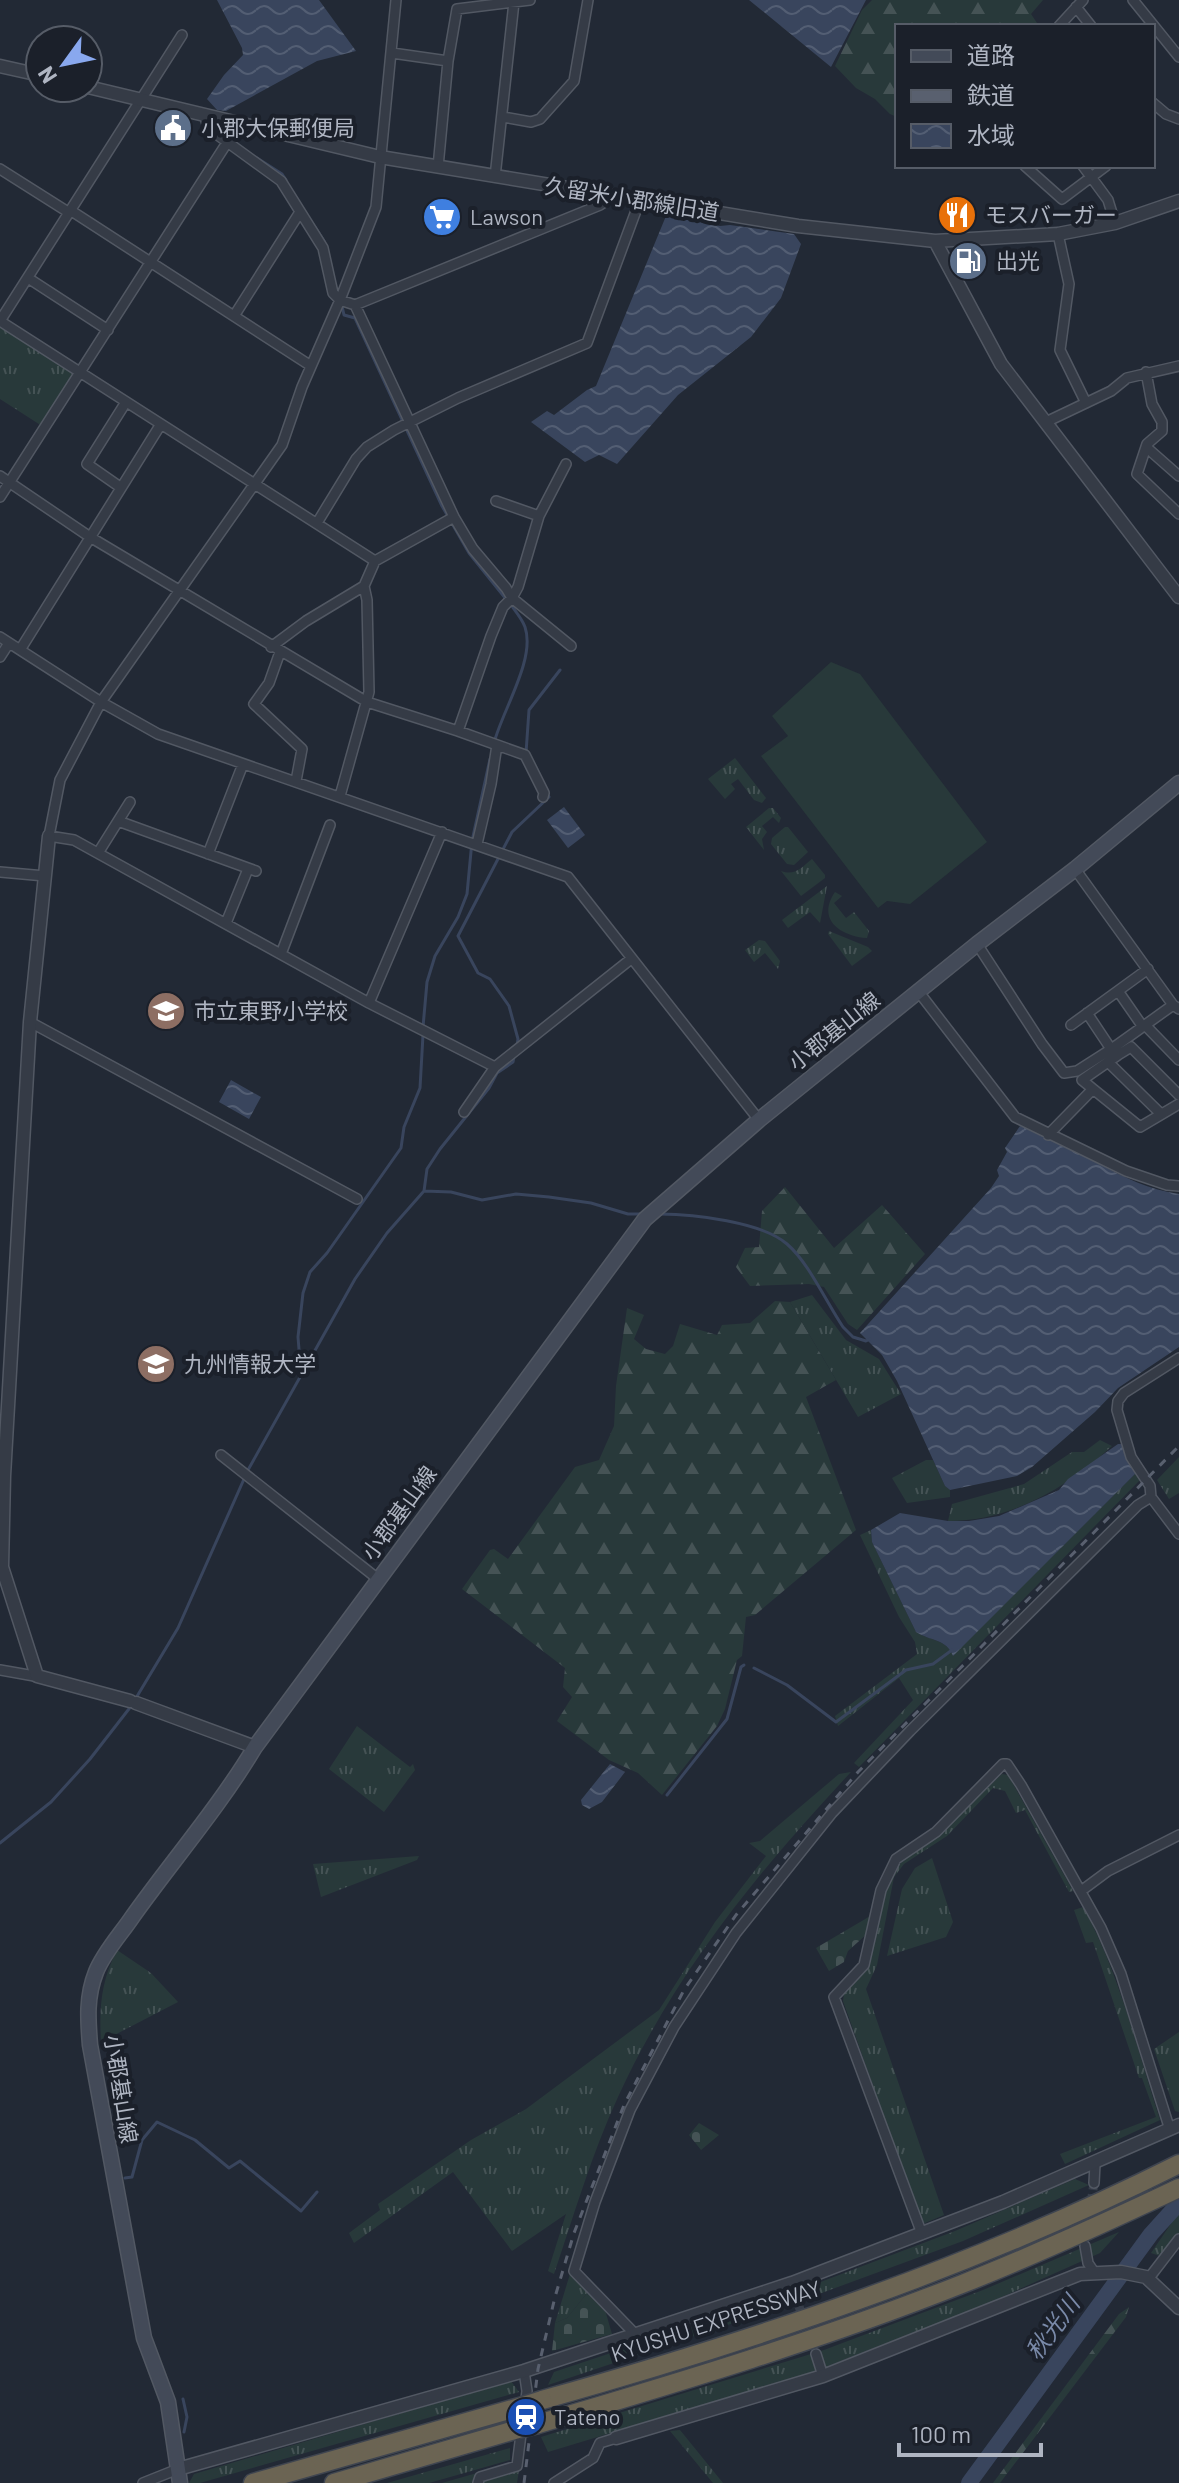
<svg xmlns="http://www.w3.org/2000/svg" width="1179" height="2483" font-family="Barlow,'Noto Sans JP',sans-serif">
<defs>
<pattern id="grass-tufts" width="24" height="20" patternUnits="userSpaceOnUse" patternTransform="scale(2)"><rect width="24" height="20" fill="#28393a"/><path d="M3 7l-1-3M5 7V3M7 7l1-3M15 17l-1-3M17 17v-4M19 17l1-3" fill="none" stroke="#455355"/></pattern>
<pattern id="forest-firs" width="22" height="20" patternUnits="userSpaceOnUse" patternTransform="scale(2)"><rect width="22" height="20" fill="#28393a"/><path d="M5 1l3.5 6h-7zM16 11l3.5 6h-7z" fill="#455355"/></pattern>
<pattern id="cemetery-stones" width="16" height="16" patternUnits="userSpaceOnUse" patternTransform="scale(2)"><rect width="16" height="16" fill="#28393a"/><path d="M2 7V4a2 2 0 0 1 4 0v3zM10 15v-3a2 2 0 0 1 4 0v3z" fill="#455355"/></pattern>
<pattern id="water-waves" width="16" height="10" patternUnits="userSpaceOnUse" patternTransform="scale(2)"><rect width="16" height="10" fill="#39455d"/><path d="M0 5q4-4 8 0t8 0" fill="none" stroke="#535e73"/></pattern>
</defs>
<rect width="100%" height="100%" fill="#222935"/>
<path fill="url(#grass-tufts)" d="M2 326 72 372 74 376 42 426 0 399V327Z
M735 758 766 798 762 803 754 800 738 779 731 784 735 789 725 799 708 779Z
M769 808H773L781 818 779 823 773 817 762 826 767 832 762 839 764 850 746 827Z
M785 827H788L808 852 794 865 787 864 771 844 772 838Z
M812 859 825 875V878L801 896 781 871C795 876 801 868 812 859Z
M827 886 820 923 810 912 788 928 782 920Z
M835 892 842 896 834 903 846 918 854 912 869 931 867 938C841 936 816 920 835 892Z
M829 931 868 947 872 951 852 966 828 934Z
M759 940 765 941 780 961 778 969 765 953 754 962 745 950Z
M812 1295 846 1340 879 1359 901 1394 858 1417 790 1302Z
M1100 1440 1112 1446C1066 1488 1012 1521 948 1521L952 1504 1024 1484 1072 1452H1084Z
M1179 1457V1493L1169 1499 1157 1480Z
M926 1460H933L945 1486 950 1490V1497L907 1503 892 1478Z
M1136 1473 1140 1480 859 1767 854 1763 913 1700 899 1678 838 1726 835 1716 917 1654 915 1642 899 1617 860 1535 871 1530 872 1542 916 1632C930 1641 946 1639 953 1655Z
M357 1726 410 1767 413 1764 415 1770 384 1812 329 1769Z
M851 1772C760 1869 674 1974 618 2097 592 2153 574 2215 554 2274L548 2271 566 2214 512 2251 453 2172 354 2243 349 2233 380 2210 378 2204 471 2140 526 2109 659 2010 715 1922 766 1856 749 1843 760 1841 839 1774Z
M1002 1774 1008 1775 1073 1891 1069 1892 1025 1810 1016 1813 1005 1791 993 1788 947 1836 904 1864 894 1877 877 1965 866 1989 944 2215 925 2223 921 2221 843 2001 844 1993 869 1965 890 1875 905 1858 938 1835Z
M419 1856 417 1860 321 1897 313 1864Z
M932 1858 953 1922 946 1937 887 1956 902 1889 915 1868Z
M1083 1907C1119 1972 1137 2049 1160 2120L1065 2164 1060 2154 1156 2117 1142 2078H1139L1093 1942 1086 1943 1074 1910Z
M117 1950 151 1973 178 2002 101 2042C99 2008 101 1981 117 1950Z
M1179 2032V2112L1175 2111 1154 2049Z
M1075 2179 1089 2185 963 2241 808 2298 548 2385 554 2372 802 2289 955 2231Z
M1179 2212V2235L1160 2256 1151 2253Z
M1119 2232 1100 2253 986 2304 813 2372 548 2452 541 2437 824 2350 983 2290Z
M570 2274 588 2292 567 2318 555 2323Z
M511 2381 519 2392 200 2483H189L194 2474Z
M680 2430 723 2483H713L670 2431Z
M510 2448V2460L429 2483H387Z
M519 2470 517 2483H442L477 2473 476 2480Z"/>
<path fill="url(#forest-firs)" d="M872 0H1043L1031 14 1039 26H897V117L890 114 875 99 856 88 835 66 862 10Z
M785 1187 834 1248 882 1205 925 1254 857 1330 848 1324 824 1287 809 1284 750 1286 736 1267 745 1248 759 1247 762 1211Z
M775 1301 790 1302 836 1380 806 1397 856 1530 755 1615 746 1617 742 1656 737 1660 725 1709 717 1726 662 1795 638 1773 609 1760 557 1721 572 1697 563 1687 565 1668 462 1589 490 1550 494 1549 508 1559 575 1467 599 1460 614 1426 616 1386 627 1308 644 1315 634 1339 646 1349 665 1354 673 1346 680 1324 717 1335 722 1325 750 1323Z
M1129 2307 1126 2317 1000 2483H993L1119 2314Z"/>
<path fill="url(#cemetery-stones)" d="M872 1915 868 1933 848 1951 844 1962 829 1971 816 1948Z
M699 2123 719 2135 701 2150 689 2135Z
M588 2292 605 2310 612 2334 552 2351 555 2323 567 2318Z"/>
<path fill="#28393a" d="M831 662 860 674 987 842 910 904 887 901 878 908 761 756 788 736 772 716Z"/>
<path fill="url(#water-waves)" d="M217 0H319L356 51 317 61 226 111 217 110 207 99 224 75 243 55 242 48Z
M749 0H866L831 67Z
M666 216 720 226 730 225 794 234 801 244 781 298 751 337 678 395 617 464 599 455 585 462 531 422 547 411 554 415 587 390 596 386Z
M564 807 585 835 568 848 547 820Z
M231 1080 261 1097 249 1119 219 1102Z
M1020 1126C1074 1143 1121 1186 1179 1194V1347L1118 1388 1095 1412 1032 1467 1017 1476 950 1490 945 1486 897 1381 882 1355 860 1333 991 1188 999 1176 997 1170 1007 1152 1005 1148Z
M1118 1444H1122L1136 1473 953 1656C947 1639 930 1641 916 1632L872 1542 871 1530 900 1513 948 1521H969L999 1516 1059 1490 1068 1479Z
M610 1764 625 1772 602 1802 589 1809 582 1805 581 1800Z"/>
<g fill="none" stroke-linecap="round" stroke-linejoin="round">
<path stroke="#39455d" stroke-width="3" d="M217 123V128L225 135
M257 158 282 174 286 180
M315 227 324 241
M342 306 344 315 355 318 442 506 469 553 506 599
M494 743C502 711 536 659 525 627 522 619 516 612 511 605
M526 753 529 710 560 670
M423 1027 427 982 435 956 458 917 467 894 472 841 490 759
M517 1045 518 1039 509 1006 490 979 478 973 458 936 512 832 549 797 548 795
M424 1191 451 1192 482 1200 516 1194 549 1197 591 1203 628 1214H641
M660 1214C693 1214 762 1222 787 1244 809 1263 826 1302 843 1327L853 1337 866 1341 870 1339
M301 1374 298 1337 303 1293 310 1272 327 1253 401 1148 404 1127 420 1088 423 1035
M754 1668 787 1685 836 1722 906 1670 933 1664 952 1650
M136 1698 178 1628 248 1470 355 1279 387 1233 424 1191 427 1169 440 1149 489 1088 497 1073 513 1062 514 1057
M667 1795 727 1719 741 1667 744 1665
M0 1843 51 1802 90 1759 132 1705
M125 2178 132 2177 142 2140 157 2122 195 2140 229 2168 240 2161 301 2211 317 2192
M183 2399 187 2417 184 2432"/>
<path stroke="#39455d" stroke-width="16" d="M969 2483 1151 2234 1179 2203"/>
<path stroke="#373e4a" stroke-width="9" stroke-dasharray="9 4.5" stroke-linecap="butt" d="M1087 2230 1094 2183
M794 2292 804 2321"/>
<g stroke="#525863" stroke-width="12">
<path id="minor" d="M396 0 376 207 340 300 302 387 282 445 101 702 60 780 49 836 74 840 369 1003 495 1067
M1133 0 1179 57
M1076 7 1091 26
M1059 26 1083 0
M392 53 448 61 457 9 530 0
M1153 103 1166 114 1179 119
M205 117 208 128 281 181 323 248 333 293 340 300 355 305 600 205 616 195
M503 117 531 122 540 119 574 81 588 0
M1025 166 1062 199 1106 166
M1083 166 1108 200 1115 223
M438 167 448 61
M0 169 68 212
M495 177 514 2
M70 210 311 366
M1058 234 1069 284 1060 350 1086 403
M28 278 108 330
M355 305 454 517 473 549 506 588 512 598 571 646
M234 316 300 212
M0 321 375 561 454 517
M0 321 182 35
M1146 372 1152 404 1162 422V431L1147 444 1137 474 1179 514
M1046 422 1111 391 1127 378 1179 366
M1146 447 1179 476
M0 476 90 537 367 702 458 731 491 636 503 607 512 598 518 587 539 516 566 464
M120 487 87 464 126 402
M0 497 239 124
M496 501 539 516
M317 523 356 459 367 447 394 430 458 398 587 343 640 200
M0 637 101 702 158 734 568 877 759 1120
M271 647 306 621 364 586
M20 650 161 424
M280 652 269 683 254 704 302 749 296 781
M0 657 9 643
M458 731 525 755 544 793 543 797
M340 796 369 692 367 600 364 586 375 561
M118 821 256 871
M477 844 491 784 497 745
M98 853 130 802
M208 854 243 764
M1075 869 1173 1005 1179 1009
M0 872 45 876
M226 923 248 869
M977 944 1042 1044 1064 1073 1077 1071 1113 1048
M281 954 330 825
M918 991 1015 1117 1126 1171 1167 1185 1179 1186
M1118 991 1143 1027
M369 1003 442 832
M1087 1013 1111 1049
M30 1022 357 1199
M1071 1025 1148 969
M1145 1025 1179 1060
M1118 1055 1131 1047 1179 1095
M1108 1062 1161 1114
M1093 1089 1140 1127 1179 1104
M464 1112 495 1067 631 959
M1048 1135 1093 1089 1082 1080 1118 1055 1113 1048 1173 1005
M1179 1358 1124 1393 1118 1401 1117 1410 1131 1457 1150 1486 1151 1497 1179 1534
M221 1455 378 1579
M0 1670 40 1677
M1081 1891 1108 1871 1179 1835
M1094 2183 1095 2164
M922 2234 834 1997 864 1965 881 1890 896 1859 936 1832 1003 1764H1007L1021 1785 1101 1928 1121 1974 1170 2130
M1085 2246 1088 2263 1094 2272
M1149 2278 1179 2239
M635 2334 574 2271 595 2202 630 2110 674 2027 736 1933 832 1813 910 1731 1138 1505 1151 1497
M816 2354 823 2376
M524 2371 527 2391 525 2407
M143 2483 178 2469
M478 2483 480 2477 517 2466 522 2426
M554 2483 593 2458 600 2443 616 2438"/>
</g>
<g stroke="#525863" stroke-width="15">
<path id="tertiary" d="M0 66 40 75
M88 87 380 157 798 226 935 241 1058 234 1115 223 1179 201
M935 241 1001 364 1179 597
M49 836 30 1022 4 1476 2 1567 37 1676 130 1701
M136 1703 255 1747
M616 2438 823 2376 1080 2274 1121 2272 1146 2277 1179 2308
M178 2469 524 2371 792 2283 1003 2202 1179 2125"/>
</g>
<g stroke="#525863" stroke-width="17">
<path id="secondary" d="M180 2483 168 2402 144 2338 90 2045C88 2020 86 1997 96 1972 104 1952 121 1934 133 1916 173 1860 219 1807 255 1747L645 1219 759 1120 977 944 1075 869 1179 783"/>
</g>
<g stroke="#3f4550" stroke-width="21">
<path id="motorway" d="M542 2400C760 2339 976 2266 1179 2164
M538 2424C681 2382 823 2339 962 2284 1035 2255 1107 2222 1179 2188
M253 2483 523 2406
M334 2483 518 2429"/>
</g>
<use href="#minor" stroke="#353b46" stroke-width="9"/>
<use href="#tertiary" stroke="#353b46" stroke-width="12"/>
<use href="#secondary" stroke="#434a58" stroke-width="14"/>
<use href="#motorway" stroke="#6b6453" stroke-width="18"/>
<path stroke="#59606f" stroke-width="3" stroke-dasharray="8 8" stroke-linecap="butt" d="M524 2483 538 2369 555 2297 574 2233 624 2105 684 1990 736 1915 858 1772 1179 1446"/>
<g stroke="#3f4550" stroke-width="21" stroke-linecap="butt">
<path id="motorway-bridge" d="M523 2406 542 2400
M518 2429 538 2424"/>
</g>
<use href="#motorway-bridge" stroke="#6b6453" stroke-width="18"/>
</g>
<defs>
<g id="civic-disc" transform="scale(2)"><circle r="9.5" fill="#5c6f8a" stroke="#1b202a"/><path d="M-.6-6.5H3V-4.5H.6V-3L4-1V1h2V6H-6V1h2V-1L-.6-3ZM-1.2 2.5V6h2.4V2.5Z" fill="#fff"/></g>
<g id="restaurant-disc" transform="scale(2)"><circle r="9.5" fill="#e8710a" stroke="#1b202a"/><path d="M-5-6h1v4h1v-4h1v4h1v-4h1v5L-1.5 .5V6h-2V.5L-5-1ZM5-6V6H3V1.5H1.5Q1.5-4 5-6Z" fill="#fff"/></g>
<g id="supermarket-disc" transform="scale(2)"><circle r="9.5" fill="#3f7fe0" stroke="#1b202a"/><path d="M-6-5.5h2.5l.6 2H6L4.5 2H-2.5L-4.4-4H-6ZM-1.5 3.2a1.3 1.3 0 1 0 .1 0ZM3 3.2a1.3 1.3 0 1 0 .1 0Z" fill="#fff"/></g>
<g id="fuel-disc" transform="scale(2)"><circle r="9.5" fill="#5c6f8a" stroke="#1b202a"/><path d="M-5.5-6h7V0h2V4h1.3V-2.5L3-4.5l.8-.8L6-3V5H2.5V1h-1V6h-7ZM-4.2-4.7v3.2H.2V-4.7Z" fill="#fff"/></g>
<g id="school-disc" transform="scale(2)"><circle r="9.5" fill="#8d6e63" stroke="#1b202a"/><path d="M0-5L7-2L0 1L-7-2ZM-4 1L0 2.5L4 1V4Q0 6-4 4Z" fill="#fff"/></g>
<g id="station-disc" transform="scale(2)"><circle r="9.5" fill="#1a4fb4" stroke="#1b202a"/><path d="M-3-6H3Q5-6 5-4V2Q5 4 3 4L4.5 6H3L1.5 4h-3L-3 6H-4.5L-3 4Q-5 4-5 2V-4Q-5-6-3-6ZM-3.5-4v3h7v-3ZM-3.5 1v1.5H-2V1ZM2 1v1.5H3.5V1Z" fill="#fff"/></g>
</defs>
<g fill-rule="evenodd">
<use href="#civic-disc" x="173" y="128"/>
<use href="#restaurant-disc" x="957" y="215"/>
<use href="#supermarket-disc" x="442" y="217"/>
<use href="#fuel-disc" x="968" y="261"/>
<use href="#school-disc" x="166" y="1011"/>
<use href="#school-disc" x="156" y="1364"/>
<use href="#station-disc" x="526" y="2417"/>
</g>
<g text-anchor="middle" stroke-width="8" stroke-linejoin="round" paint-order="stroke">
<g font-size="22" fill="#afb5c2" stroke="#1b202a" text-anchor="start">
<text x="201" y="136">小郡大保郵便局</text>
<text x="985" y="223">モスバーガー</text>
<text x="470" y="225">Lawson</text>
<text x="996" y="269">出光</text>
<text x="194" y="1019">市立東野小学校</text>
<text x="184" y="1372">九州情報大学</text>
<text x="554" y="2425">Tateno</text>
</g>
<g font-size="22" fill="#afb5c2" stroke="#1b202a">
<text transform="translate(632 199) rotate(9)" y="8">久留米小郡線旧道</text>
<text transform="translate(834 1031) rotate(-39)" y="8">小郡基山線</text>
<text transform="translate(399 1513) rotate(-54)" y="8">小郡基山線</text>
<text transform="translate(121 2089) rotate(81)" y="8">小郡基山線</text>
<text transform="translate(716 2321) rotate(-18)" y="8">KYUSHU EXPRESSWAY</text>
</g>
<g font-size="24" font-style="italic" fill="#7a8aa9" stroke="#1b202a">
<text transform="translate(1053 2328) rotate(-54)" y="8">秋光川</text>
</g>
</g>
<rect x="895" y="24" width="260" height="144" fill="#1b202a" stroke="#565c67" stroke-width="2"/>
<rect x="911" y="50" width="40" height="12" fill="#434a58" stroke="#565c67" stroke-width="2"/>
<text x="967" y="64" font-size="24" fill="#afb5c2">道路</text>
<rect x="911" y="90" width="40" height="12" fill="#59606f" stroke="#565c67" stroke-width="2"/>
<text x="967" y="104" font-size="24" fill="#afb5c2">鉄道</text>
<rect x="911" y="124" width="40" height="24" fill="url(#water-waves)" stroke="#565c67" stroke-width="2"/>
<text x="967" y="144" font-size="24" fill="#afb5c2">水域</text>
<g transform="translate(64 64) rotate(237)"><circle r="38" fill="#1b202a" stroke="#565c67" stroke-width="2"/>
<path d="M0-6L14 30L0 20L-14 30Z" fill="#89a8ee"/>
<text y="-12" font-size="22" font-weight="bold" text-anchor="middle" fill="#afb5c2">N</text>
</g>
<path d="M899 2443v12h142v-12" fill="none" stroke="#afb5c2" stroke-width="4"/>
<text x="911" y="2443" font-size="24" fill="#afb5c2" stroke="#1b202a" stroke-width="6" paint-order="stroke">100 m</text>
</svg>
